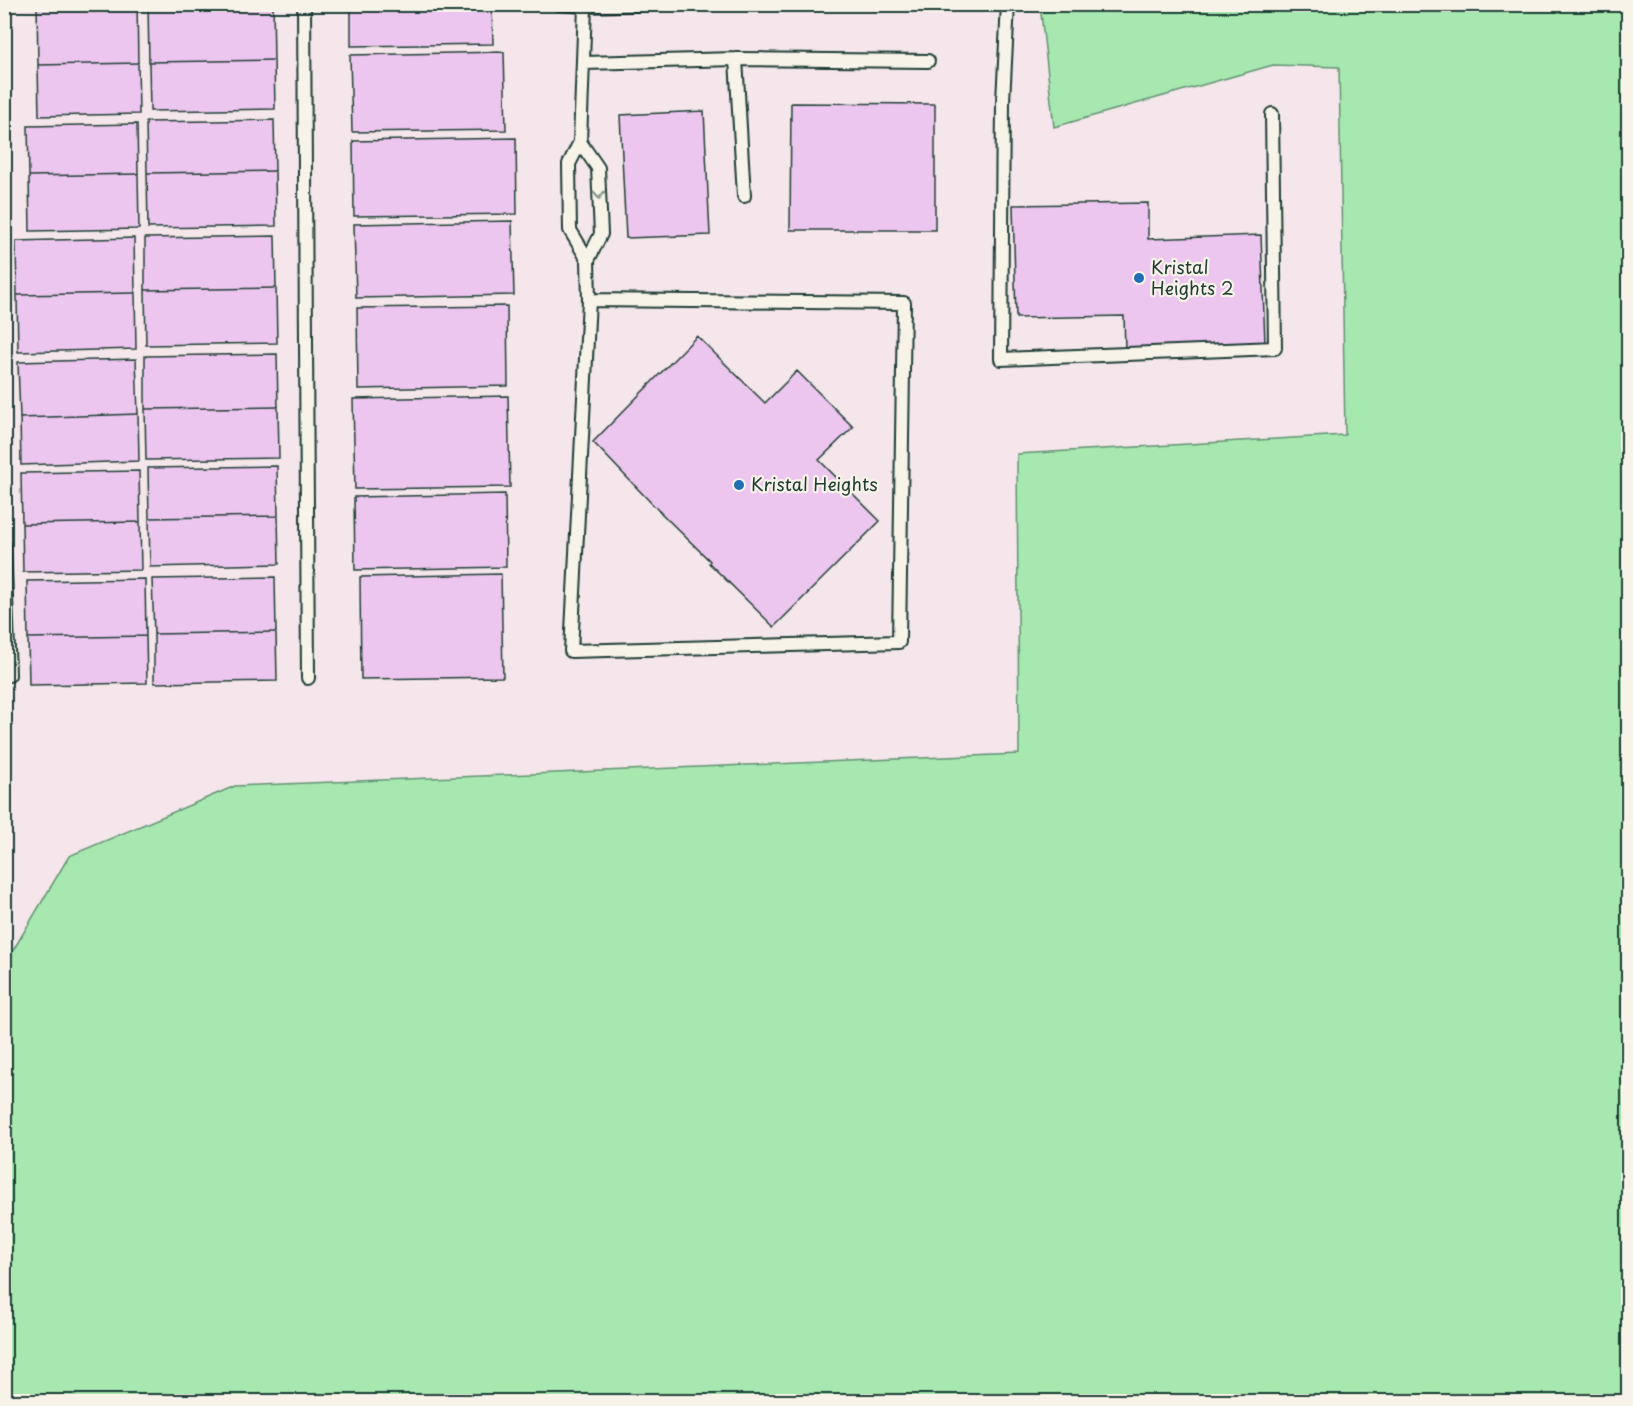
<svg xmlns="http://www.w3.org/2000/svg" width="1633" height="1406" font-family="'Playpen Sans',sans-serif">
<rect width="100%" height="100%" fill="#f4e6ea"/>
<filter id="ink" filterUnits="userSpaceOnUse"><feTurbulence type="fractalNoise" baseFrequency=".0167" numOctaves="2"/><feDisplacementMap in="SourceGraphic" scale="12" xChannelSelector="R" yChannelSelector="G"/><feConvolveMatrix kernelMatrix="1 2 1 2 8 2 1 2 1" color-interpolation-filters="sRGB"/></filter>
<g filter="url(#ink)">
<path fill="#a7e7b0" stroke="#639272" stroke-width="1.5" d="M1040 5H1628V1401H5V964L69 856 235 786 1019 754 1017 454 1345 435 1339 67 1273 65 1054 127Z"/>
<path fill="#edc6ef" stroke="#1f3d34" stroke-width="1.5" d="M37 4H137L138 63 38 65Z
M148 4H273L274 60 149 62Z
M351 4H492L493 44 351 46Z
M504 52 506 130 352 132 350 55Z
M274 60 275 109 150 111 149 62Z
M138 63 139 114 39 116 38 65Z
M791 103 935 104V230H790Z
M704 111 710 235 626 238 620 115Z
M274 120 275 171 147 173 146 122Z
M137 124 138 174 29 176 28 126Z
M516 138 517 214 354 216 353 141Z
M275 171 276 226 148 228 147 173Z
M138 174 139 229 30 231 29 176Z
M1148 203V239L1261 235 1265 343 1125 348 1124 316 1016 318 1013 205Z
M512 221 514 295 356 298 354 224Z
M275 236 276 288 145 290V238Z
M134 238 135 293 17 295 16 241Z
M276 288 277 343 146 345 145 290Z
M135 293 136 349 18 352 17 295Z
M507 306 508 386 358 389 357 308Z
M697 336 765 403 797 371 853 427 819 460 880 521 774 627 709 563 710 561 658 510 593 442Z
M277 354 278 407 145 409V356Z
M136 359 138 414 20 418 18 362Z
M508 396 510 487 355 489 353 399Z
M278 407 279 458 146 460 145 409Z
M138 414 139 461 21 465 20 418Z
M277 466 278 516 149 518 148 468Z
M139 471 140 522 22 524 21 473Z
M505 494 506 567 355 570 354 497Z
M278 516 279 564 150 567 149 518Z
M140 522 141 570 23 572 22 524Z
M501 574 503 677 361 679 360 577Z
M275 577 276 632 154 634 152 579Z
M145 579 146 636 28 638 27 581Z
M276 632 277 681 154 683V634Z
M146 636 147 683 29 685 28 638Z"/>
<g fill="none" stroke-linecap="round" stroke-linejoin="round">
<g stroke="#1f3d34" stroke-width="16">
<path id="lane" d="M304 4 308 678
M559 4 585 6 651 4
M1008 4 1003 101 1001 359 1275 348 1272 114
M585 6 580 142 569 164 570 230 588 260 589 300 571 651 899 642 904 303 589 300
M736 59 744 196
M584 63 736 59 928 61
M580 142 598 168 601 234 588 260
M4 545 9 675"/>
</g>
<use href="#lane" stroke="#f7f3e8" stroke-width="12"/>
</g>
<defs><path id="oneway-chevron" d="M-2-3.5L2.5 0L-2 3.5" fill="none" stroke-width="1.6" stroke-linecap="round" stroke-linejoin="round" transform="scale(1.5)"/></defs>
<use stroke="#8b988e" href="#oneway-chevron" transform="translate(599 195) rotate(88)"/>
</g>
<g fill="#1f6fb2" stroke="#f7f3e8" stroke-width="2">
<circle cx="1139" cy="278" r="6"/>
<circle cx="739" cy="485" r="6"/>
</g>
<g text-anchor="middle" stroke-width="4.5" stroke-linejoin="round" paint-order="stroke">
<g font-size="18" fill="#1f3d34" stroke="#f7f3e8" text-anchor="start">
<text x="1151" y="274">Kristal<tspan x="1151" dy="21">Heights 2</tspan></text>
<text x="751" y="491">Kristal Heights</text>
</g>
</g>
<rect width="1633" height="1406" fill="none" stroke="#f7f3e8" stroke-width="24"/>
<rect x="12" y="12" width="1609" height="1382" fill="none" stroke="#1f3d34" stroke-width="2" filter="url(#ink)"/>
</svg>
